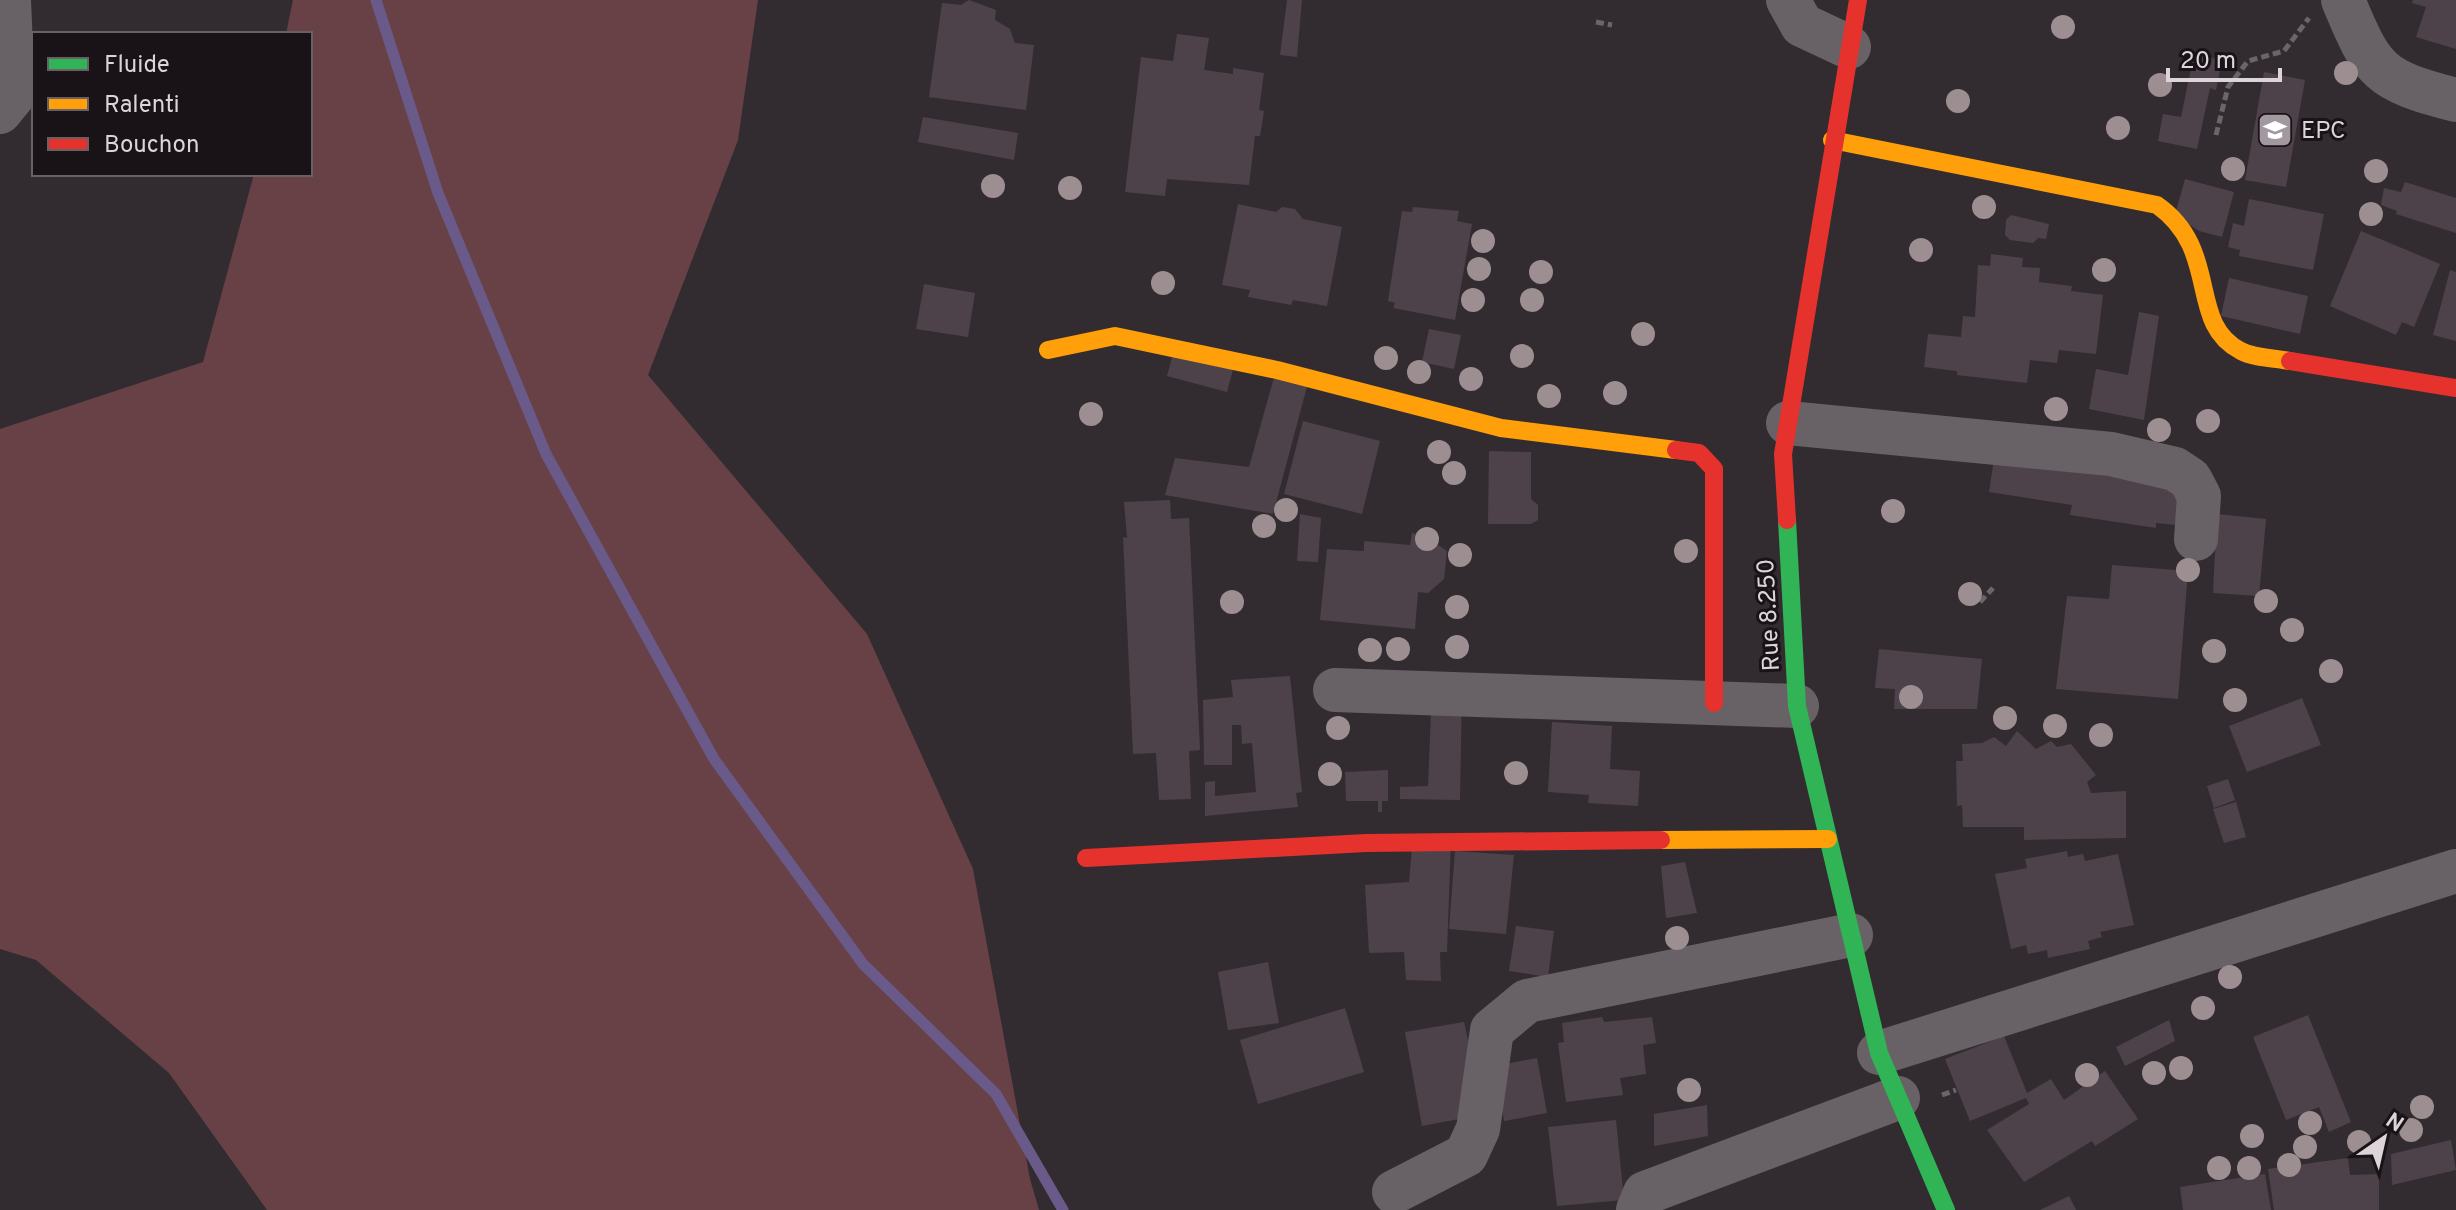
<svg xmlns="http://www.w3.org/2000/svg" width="2456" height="1210" font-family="Overpass,sans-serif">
<rect width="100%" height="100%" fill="#322c31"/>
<path fill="#684147" d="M293 0H758L738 140 648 375 867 634 973 869 1030 1179 1039 1210H267L169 1073 36 960 0 949V429L203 362 254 174H310V34H286Z"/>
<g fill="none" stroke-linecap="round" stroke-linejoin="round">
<path stroke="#6a5a89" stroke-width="11" d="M376 0 438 193 546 454 714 759 863 964 996 1094 1063 1210"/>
</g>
<path fill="#4e424a" d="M969 0 996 10 995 20 1010 29 1015 43 1034 45 1026 110 929 97 942 3 961 5Z
M1287 0H1302L1297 57 1280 55Z
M2413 0H2456V49L2416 37 2426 7 2412 3Z
M1177 34 1209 38 1204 70 1233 74V68L1264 73 1259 110 1264 111 1260 136H1255L1249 185 1167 179 1165 196 1125 192 1141 57 1173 61Z
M2194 54 2222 60 2216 90 2210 88 2197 149 2158 141 2163 114 2181 117Z
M2264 72 2305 80 2286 187 2245 180Z
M923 117 1018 133 1014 160 918 142Z
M2185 179 2234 192 2222 237 2199 231 2175 215Z
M2405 182 2456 198V233L2396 214 2397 211 2381 205 2384 188 2401 192Z
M2249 199 2324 214 2313 270 2239 256 2240 250 2228 247 2233 223 2244 226Z
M1238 204 1276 212 1282 207 1295 209 1303 219 1342 227 1327 306 1293 300 1291 305 1248 297 1250 290 1222 285Z
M1413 207 1459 211 1457 221 1472 224 1455 320 1393 308 1395 303 1388 301 1402 211 1412 212Z
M2011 215 2049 224 2046 239 2038 238 2033 243 2010 240 2005 235 2006 220Z
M2361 231 2440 264 2414 327 2402 322 2396 335 2330 306Z
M1991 254 2023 258 2022 267 2040 268 2039 282 2072 286 2071 291 2103 295 2096 354 2059 350 2057 363 2030 360 2027 383 1957 375V371L1924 367 1928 334 1961 337 1963 316 1975 317 1978 265 1990 266Z
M2450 270 2456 272V341L2433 335Z
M2229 278 2308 296 2300 334 2221 316Z
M924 284 975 293 968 337 916 329Z
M2139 312 2159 316 2144 420 2089 409 2096 369 2128 375Z
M1429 329 1461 335 1454 369 1422 362Z
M1175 346 1235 362 1227 392 1167 376Z
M1276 370 1309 379 1273 514 1165 495 1175 458 1249 467Z
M1303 421 1380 441 1362 514 1284 494Z
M1998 433 2188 464 2176 525 2156 523V528L2070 515 2072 505 1989 492Z
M1489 451 1531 452V499L1538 505V520L1531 524H1488Z
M1170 500 1171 519 1189 518 1200 750 1189 751 1191 799 1159 800 1156 753 1133 754 1123 537 1127 538 1124 502Z
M1300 514 1321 518 1318 562 1297 561Z
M2217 514 2266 519 2259 596 2213 593Z
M1412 533 1425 536 1447 551 1444 579 1428 593 1418 592 1415 629 1320 620 1327 549 1364 551V541L1410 545Z
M2112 565 2188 571 2178 699 2056 689 2067 596 2109 599Z
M1879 649 1982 659 1977 709H1894L1895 689 1875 688Z
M1290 676 1302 792 1296 793 1298 807 1205 816V782L1215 781V796L1256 792 1252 743 1242 744 1241 725H1232V765H1204L1203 700 1233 697 1231 680Z
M1432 686 1462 687 1460 800 1400 799V787L1428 786Z
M2302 698 2321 745 2247 772 2229 726Z
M1552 722 1612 726 1610 769 1640 771 1638 806 1588 803 1589 795 1548 792Z
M2017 731 2036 749 2051 741 2057 747 2071 744 2096 775 2087 782 2091 793 2126 791V838L2024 840V827H1963L1962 805 1957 806 1956 761H1963L1962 744 1982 743 1994 737 2006 746Z
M1388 770V801H1382V812H1378V801H1346L1345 772Z
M2228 779 2235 800 2214 808 2207 786Z
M2236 802 2246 837 2224 843 2213 809Z
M1413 836 1451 838 1447 952H1440L1441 981 1406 980 1404 952 1369 953 1365 885 1409 882Z
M1455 851 1514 855 1506 934 1449 929Z
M2067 851 2068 857 2083 854 2085 861 2118 854 2134 925 2100 932 2102 937 2088 941 2090 949 2048 958 2047 950 2028 954 2026 945 2011 949 1995 874 2027 868 2025 859Z
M1685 862 1697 913 1666 918 1661 866Z
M1516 926 1554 931 1548 977 1509 971Z
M1268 962 1279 1023 1228 1030 1218 972Z
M1345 1008 1364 1072 1258 1104 1240 1040Z
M2308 1015 2351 1122 2329 1132 2319 1107 2286 1120 2253 1037Z
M1602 1017 1604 1022 1652 1017 1656 1043 1643 1045 1646 1074 1620 1078 1623 1095 1566 1102 1558 1043 1564 1042 1562 1023Z
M2169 1020 2175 1041 2125 1066 2116 1047Z
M1464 1022 1480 1093V1115L1422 1126 1405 1032Z
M2004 1036 2027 1093 2051 1079 2064 1100 2105 1071 2138 1119 2095 1146 2092 1141 2024 1182 1987 1130 2029 1104 2026 1098 1970 1121 1945 1059Z
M1537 1058 1547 1113 1504 1121 1495 1066Z
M1707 1105 1708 1136 1654 1146V1114Z
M1616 1120 1624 1200 1557 1206 1548 1127Z
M2451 1140 2456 1170 2392 1185 2391 1154Z
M2348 1158 2350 1175 2379 1174V1210H2274L2268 1169Z
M2265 1174 2271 1210H2183L2180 1187Z
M2069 1196 2076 1210H2040Z"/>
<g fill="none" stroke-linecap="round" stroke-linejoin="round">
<path stroke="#696568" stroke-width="5" stroke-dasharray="8 4" stroke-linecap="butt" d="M1596 22 1612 25
M2216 135 2228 87 2248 61 2284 51 2309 18
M1980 602 1993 588
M1942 1095 1956 1090"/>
<path stroke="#686266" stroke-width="44" d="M1788 0 1802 25 1849 47
M2343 0C2373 73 2379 80 2456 100
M0 112 13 96 9 0
M1788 423 2111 454 2175 469 2190 479 2199 496 2196 539
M1335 690 1797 706
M1879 1053 2456 871
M1394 1192 1466 1155 1478 1129 1492 1030 1527 1001 1851 935
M1638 1210 1645 1193 1898 1098"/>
<path stroke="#30b455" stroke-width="18" d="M1787 520 1797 706 1879 1053 1946 1210"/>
<path stroke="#ff9f0a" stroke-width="18" d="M1832 140 2157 205C2222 251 2186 323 2241 351 2254 358 2275 358 2290 361
M1048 350 1115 336 1277 370 1501 428 1676 450
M1661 840 1828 839"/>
<path stroke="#e5322d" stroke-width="18" d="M2290 361 2456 388
M1676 450 1699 453 1714 469V703
M1787 520 1783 454 1858 0
M1086 858 1366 843 1661 840"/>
</g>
<g fill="#9c8e91">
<circle cx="2063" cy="27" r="12"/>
<circle cx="2346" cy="73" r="12"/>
<circle cx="2160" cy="85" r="12"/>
<circle cx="1958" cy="101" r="12"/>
<circle cx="2118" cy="128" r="12"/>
<circle cx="2233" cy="169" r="12"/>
<circle cx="2376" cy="171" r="12"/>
<circle cx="993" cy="186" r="12"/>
<circle cx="1070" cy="188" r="12"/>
<circle cx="1984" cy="207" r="12"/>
<circle cx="2371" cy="214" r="12"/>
<circle cx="1483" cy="241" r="12"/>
<circle cx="1921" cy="250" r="12"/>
<circle cx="1479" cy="269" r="12"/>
<circle cx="2104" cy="270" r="12"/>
<circle cx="1541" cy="272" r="12"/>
<circle cx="1163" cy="283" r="12"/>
<circle cx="1473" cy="300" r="12"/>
<circle cx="1532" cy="300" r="12"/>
<circle cx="1643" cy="334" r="12"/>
<circle cx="1522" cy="356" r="12"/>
<circle cx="1386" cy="358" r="12"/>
<circle cx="1419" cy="372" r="12"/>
<circle cx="1471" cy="379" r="12"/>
<circle cx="1615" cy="393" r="12"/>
<circle cx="1549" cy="396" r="12"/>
<circle cx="2056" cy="409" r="12"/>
<circle cx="1091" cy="414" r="12"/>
<circle cx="2208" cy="421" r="12"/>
<circle cx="2159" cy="430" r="12"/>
<circle cx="1439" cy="452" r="12"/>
<circle cx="1454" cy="473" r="12"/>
<circle cx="1286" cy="510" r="12"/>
<circle cx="1893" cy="511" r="12"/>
<circle cx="1264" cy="526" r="12"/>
<circle cx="1427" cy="539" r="12"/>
<circle cx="1686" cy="551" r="12"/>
<circle cx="1460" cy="555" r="12"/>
<circle cx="2188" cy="570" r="12"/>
<circle cx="1970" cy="594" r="12"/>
<circle cx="2266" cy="601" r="12"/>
<circle cx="1232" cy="602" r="12"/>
<circle cx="1457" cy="607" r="12"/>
<circle cx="2292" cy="630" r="12"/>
<circle cx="1457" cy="647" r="12"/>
<circle cx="1398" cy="649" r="12"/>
<circle cx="1370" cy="650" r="12"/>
<circle cx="2214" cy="651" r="12"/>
<circle cx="2331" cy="671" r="12"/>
<circle cx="1911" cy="697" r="12"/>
<circle cx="2235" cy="700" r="12"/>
<circle cx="2005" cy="718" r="12"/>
<circle cx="2055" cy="726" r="12"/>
<circle cx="1338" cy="728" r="12"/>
<circle cx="2101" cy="735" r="12"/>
<circle cx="1516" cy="773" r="12"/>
<circle cx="1330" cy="774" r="12"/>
<circle cx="1677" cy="938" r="12"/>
<circle cx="2230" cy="977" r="12"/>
<circle cx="2203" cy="1008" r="12"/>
<circle cx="2181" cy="1068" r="12"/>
<circle cx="2154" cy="1073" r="12"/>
<circle cx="2087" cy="1075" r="12"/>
<circle cx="1689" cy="1090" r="12"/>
<circle cx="2422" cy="1107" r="12"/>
<circle cx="2310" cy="1123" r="12"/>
<circle cx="2411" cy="1130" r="12"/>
<circle cx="2252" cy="1136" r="12"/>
<circle cx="2359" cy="1142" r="12"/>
<circle cx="2305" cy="1147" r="12"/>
<circle cx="2289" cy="1165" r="12"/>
<circle cx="2219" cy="1168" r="12"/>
<circle cx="2249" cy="1168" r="12"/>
</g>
<defs>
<g id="school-square" transform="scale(1.8)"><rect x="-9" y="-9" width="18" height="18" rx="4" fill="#a1999f" stroke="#191318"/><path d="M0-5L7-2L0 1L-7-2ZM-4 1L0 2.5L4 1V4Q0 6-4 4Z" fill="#fff"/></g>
</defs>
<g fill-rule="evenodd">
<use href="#school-square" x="2275" y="130"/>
</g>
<g text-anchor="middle" stroke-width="6" stroke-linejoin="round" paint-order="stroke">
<g font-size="24" fill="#ddd4da" stroke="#191318" text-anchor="start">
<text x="2301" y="138">EPC</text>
</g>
<g font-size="24" fill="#ddd4da" stroke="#191318">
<text transform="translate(1768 615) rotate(-93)" y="8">Rue 8.250</text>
</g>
</g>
<rect x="32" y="32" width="280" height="144" fill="#191318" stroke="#676066" stroke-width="2"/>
<rect x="48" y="58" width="40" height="12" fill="#30b455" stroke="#676066" stroke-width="2"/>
<text x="104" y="72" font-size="24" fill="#ddd4da">Fluide</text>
<rect x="48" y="98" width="40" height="12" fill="#ff9f0a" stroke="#676066" stroke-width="2"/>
<text x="104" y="112" font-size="24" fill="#ddd4da">Ralenti</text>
<rect x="48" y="138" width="40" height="12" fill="#e5322d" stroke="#676066" stroke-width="2"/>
<text x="104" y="152" font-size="24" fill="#ddd4da">Bouchon</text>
<g transform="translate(2384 1138) rotate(34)" stroke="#191318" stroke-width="6" paint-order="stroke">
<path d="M0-6L14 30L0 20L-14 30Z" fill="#ddd4da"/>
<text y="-12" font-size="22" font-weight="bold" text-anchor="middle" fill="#ddd4da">N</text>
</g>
<path d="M2168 68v12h112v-12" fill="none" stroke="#ddd4da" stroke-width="4"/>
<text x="2180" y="68" font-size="24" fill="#ddd4da" stroke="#191318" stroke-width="6" paint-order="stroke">20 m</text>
</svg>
